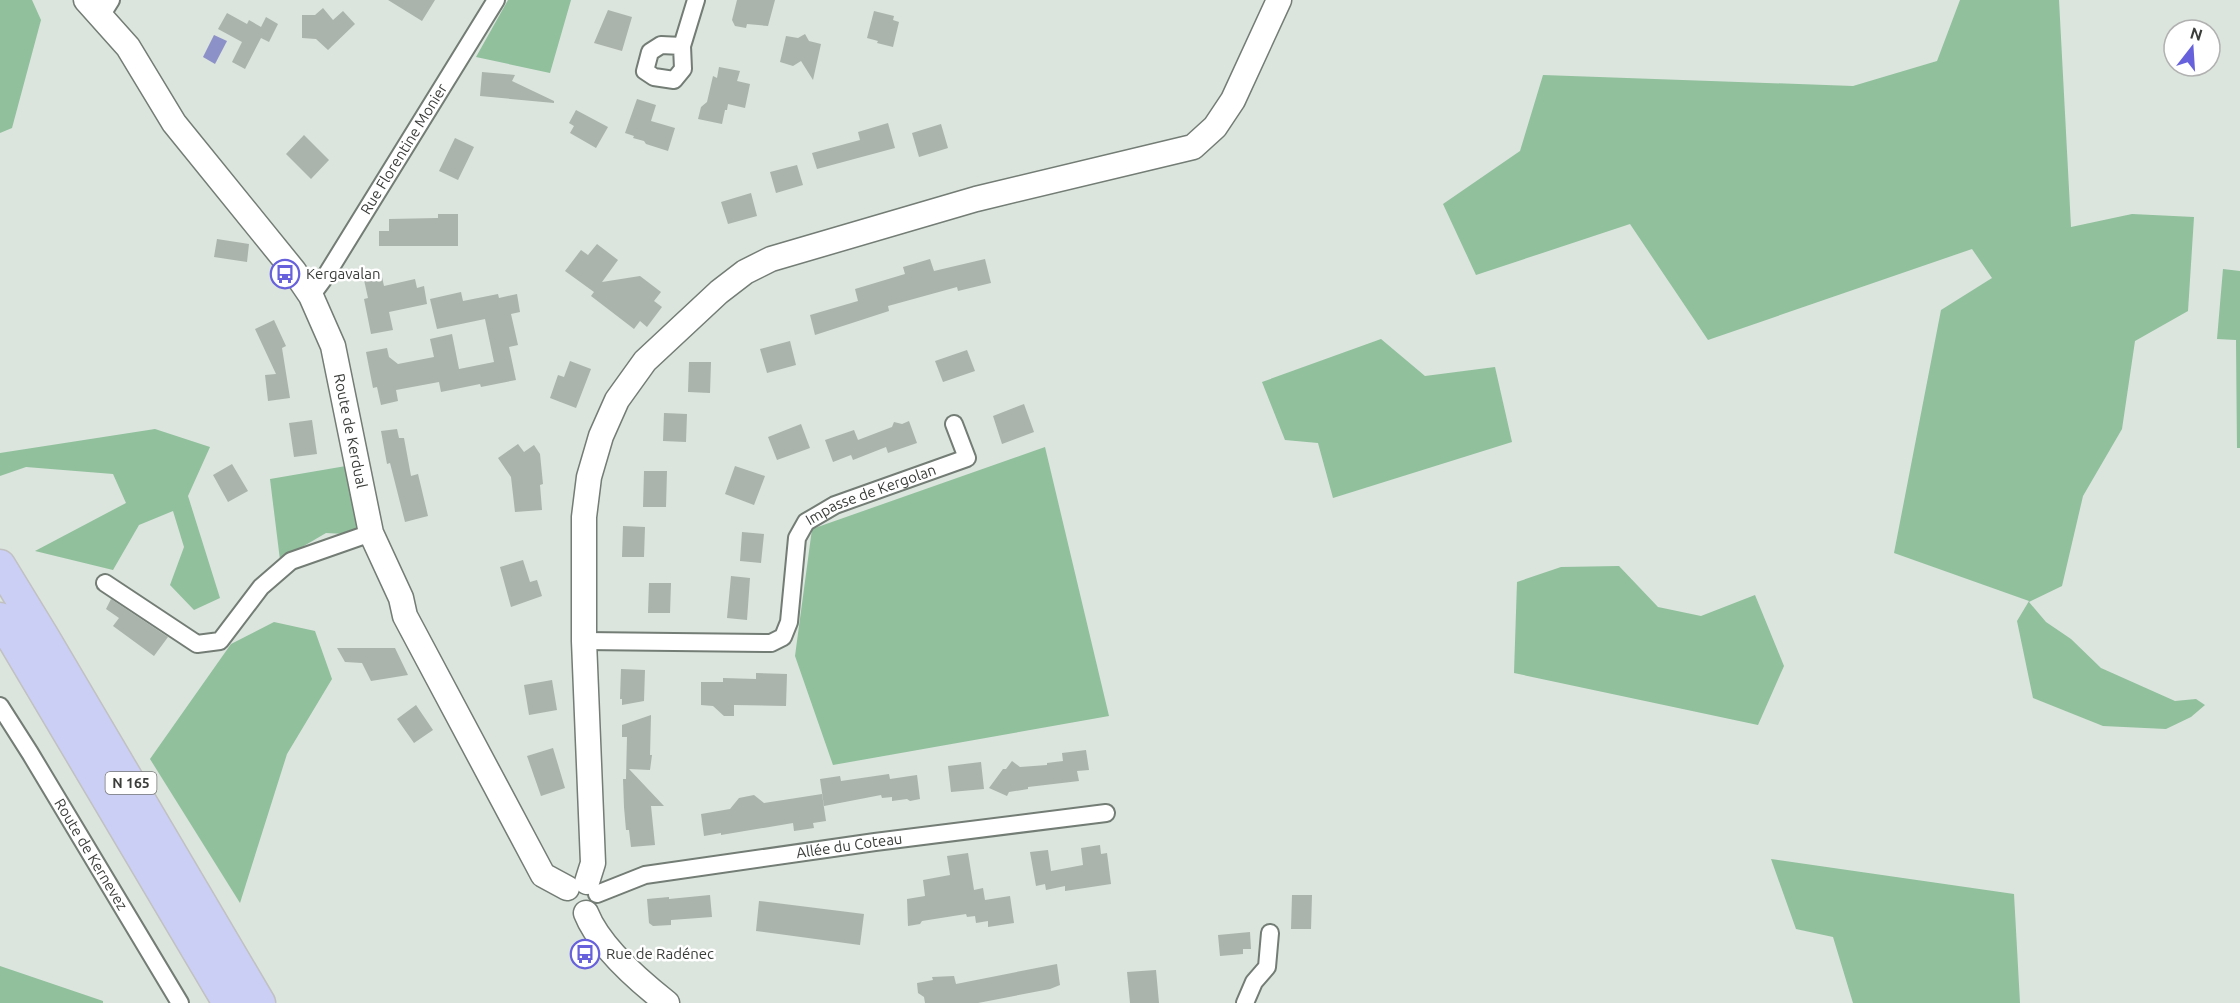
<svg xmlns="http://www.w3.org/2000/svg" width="2240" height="1003" font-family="Ubuntu,sans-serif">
<rect width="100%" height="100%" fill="#dbe4dd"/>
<path fill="#90c09c" d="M0 0H32L41 20 12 128 0 133Z
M508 0H571L550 73 476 57Z
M1960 0H2059L2071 227 2132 214 2194 217 2188 311 2135 341 2122 429 2083 496 2062 586 2029 602 2046 622 2071 639 2101 668 2175 701 2196 699 2205 705 2191 717 2166 729 2103 726 2033 698 2017 621 2029 601 1894 553 1941 310 1992 278 1972 249 1708 340 1630 224 1476 275 1443 204 1520 151 1543 75 1853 86 1937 61Z
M2223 269 2240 271V448H2237L2236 340 2217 339Z
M1381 339 1425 376 1495 367 1512 442 1333 498 1318 443 1285 440 1262 382Z
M155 429 210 447 188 496 220 598 194 610 170 585 184 547 173 511 139 525 113 570 35 551 126 503 113 474 26 467 0 476V453Z
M1045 447 1109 716 833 765 795 656 812 529Z
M346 466 359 530 345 534 326 533 280 560 270 479Z
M1619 566 1658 607 1701 616 1755 595 1784 666 1758 725 1514 673 1517 582 1561 567Z
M274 622 315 631 332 679 287 754 240 903 150 759 231 644Z
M1771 859 2014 894 2020 1003H1853L1833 937 1796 929Z
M0 966 103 1001V1003H0Z"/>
<path fill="#8c91c7" d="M214 35 227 41 215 64 203 57Z"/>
<path fill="#aab3ac" d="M388 0H435L422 21Z
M737 0H775L768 26 747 24 746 28 735 26 732 20Z
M323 8 333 20 343 11 355 24 328 50 316 39 302 38V15H315Z
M608 10 632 17 622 51 594 43Z
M874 11 894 16 893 20 899 22 893 47 877 43 878 41 867 38Z
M227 13 247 24 249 20 261 27 266 17 278 24 269 42 261 38 245 69 232 62 242 42 218 29Z
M805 34 809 41 821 44 813 80 801 61 793 66 780 62 786 36 798 38Z
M719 67 740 71 737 81 750 84 745 108 728 104 727 110H725L722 124 698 119 701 107 707 102 713 76 717 78Z
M482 72 515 75 512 81 554 101V103L480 96Z
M637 99 656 105 651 121 675 128 668 151 646 144 644 141 633 138 634 136 625 133Z
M576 110 608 127 596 148 570 133 574 126 569 123Z
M888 123 895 148 817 169 812 153 860 140 858 132Z
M941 124 948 148 919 157 912 133Z
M304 135 329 160 311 179 286 154Z
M455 138 474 147 458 180 439 171Z
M797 165 803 185 776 193 770 172Z
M751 193 757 216 728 224 721 202Z
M438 214H458V246H379V231H389V219L438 218Z
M217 239 249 244 247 262 214 257Z
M597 244 618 260 602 282 640 276 661 292 654 301 662 307 647 327 640 321 634 329 591 296 594 292 565 271 581 250 588 255Z
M930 259 934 271 985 259 991 283 958 291 957 287 888 306 889 311 815 335 810 315 858 301 855 289 905 274 903 267Z
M382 277 384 286 415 279 417 288 424 286 427 304 389 312 393 330 371 334 364 299 368 298 364 280Z
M461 292 463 301 498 294 499 298 517 294 520 312 511 314 518 345 509 347 516 380 481 387 480 384 441 392 439 382 396 390 398 401 381 405 377 387 373 388 366 352 387 348 389 357 398 364 434 357 430 339 452 334 459 369 494 362 485 319 437 329 430 299Z
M274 320 286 346 282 348 290 398 268 401 265 375 276 374 255 329Z
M790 341 796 365 767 373 760 349Z
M967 350 975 371 943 382 935 361Z
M570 361 591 369 576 408 550 398 558 375 564 377Z
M689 362H711L710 393 688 392Z
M1024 404 1034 432 1002 444 993 416Z
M664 413 687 414 686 442 663 441Z
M312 420 317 454 294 457 289 423Z
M909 421 917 443 888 453 886 447 853 460 851 455 833 462 825 440 854 430 858 440 892 427 894 422 902 424Z
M801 424 810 448 777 460 768 437Z
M397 429 399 438H404L411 476 418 474 428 516 405 522 390 463 387 464 381 431Z
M518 444 524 452 534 445 540 454 543 484 540 485 542 510 515 512 511 477 498 458Z
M232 464 248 491 228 502 213 475Z
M735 466 765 476 754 505 725 494Z
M644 471H667L666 507H643Z
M623 526 645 527 644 557H622Z
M742 532 764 534 761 563 740 561Z
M523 560 530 582 537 580 542 596 511 607 500 567Z
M731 576 750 578 747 620 727 618Z
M649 583H671L670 613H648Z
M111 599 168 637 154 656 113 626 119 618 106 609Z
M337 648H395L408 675 371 681 362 663 345 662Z
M621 669 645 670 644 701 622 705V699H620Z
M756 673 787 674 786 706 734 705V716H724L713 706 701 705V682H723V678L756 679Z
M552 680 557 710 529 715 524 685Z
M416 705 433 730 414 743 397 719Z
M651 715 650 755H652L650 770 629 769 664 806H651L655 845 631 847 629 830H626L624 807 623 779H626L627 737H622V725Z
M553 748 565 788 541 796 527 756Z
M1086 750 1089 770 1077 771 1079 781 1028 787V789L1009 792 1007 796 989 788 1003 769H1006L1012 761 1020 767 1047 765V763L1063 761 1062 753Z
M981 762 984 789 951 792 948 766Z
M889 774 890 779 917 775 920 799 910 801 907 799 892 801V797L882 798 881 795 824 806 820 779 840 776 841 781Z
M822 794 826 821 813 823 814 828 794 831 793 823 721 835V833L704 836 701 814 730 809 739 798 754 795 764 803Z
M1100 845 1101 854 1107 853 1111 884 1065 891V886L1046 890 1045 884 1036 886 1030 852 1048 850 1051 871 1083 865 1081 848Z
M968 853 974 890 983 888 985 900 1010 896 1014 923 988 927V921L976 923 975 916 967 917 966 914 922 921 920 924 908 926 907 899 925 896 923 880 950 875 947 856Z
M710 895 712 917 671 920V925L653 926 649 923 647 899 669 897V899Z
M1292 895H1312L1311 929H1291Z
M759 901 864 914 860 945 756 931Z
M1250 932 1251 949H1243V954L1220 956 1218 935Z
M1057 964 1060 985 1050 989 978 1003H925L924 997 918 993 917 983 933 980 932 977 954 976 956 984Z
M1156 970 1159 1003H1130L1127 972Z"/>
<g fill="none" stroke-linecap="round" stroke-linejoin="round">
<g stroke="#737c75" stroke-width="20">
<g id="street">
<path d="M101 16 111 0"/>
<path d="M682 46 661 45 650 52 645 71 654 77 674 80 683 69 682 46 696 0"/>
<path id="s1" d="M311 296 325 277 496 0"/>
<path d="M105 583 197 644 220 641 261 587 291 561 371 533"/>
<path id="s2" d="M584 641 771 643 783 637 789 622 797 538 806 522 835 505 967 458 954 424"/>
<path id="s3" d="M0 706 30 753 180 1003"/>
<path id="s4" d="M597 894 645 875 875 842 1106 813"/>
<path d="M1245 1003 1254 982 1267 967 1270 933"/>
</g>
</g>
<g stroke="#737c75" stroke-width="27">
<g id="secondary">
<path id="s5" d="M86 0 128 47 174 123 294 271 311 296 333 346 371 533 401 598 405 616 543 875 567 888"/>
<path d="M587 882 593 863 584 641V517L589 477 601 436 617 400 645 361 719 292 745 272 771 259 976 199 1193 147 1215 127 1233 100 1279 0"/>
<path d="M586 913C599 946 639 981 667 1003"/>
</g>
</g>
<g stroke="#c0c1c0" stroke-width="33">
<path id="highway" d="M0 565 44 637 260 1003
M0 618 228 1003"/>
</g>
<use href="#street" stroke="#fff" stroke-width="16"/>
<use href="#secondary" stroke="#fff" stroke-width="24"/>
<use href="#highway" stroke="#cbcff6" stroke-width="30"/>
</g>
<defs>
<g id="bus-ring" transform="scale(1.5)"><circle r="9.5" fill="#fff" stroke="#6762dc" stroke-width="1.5"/><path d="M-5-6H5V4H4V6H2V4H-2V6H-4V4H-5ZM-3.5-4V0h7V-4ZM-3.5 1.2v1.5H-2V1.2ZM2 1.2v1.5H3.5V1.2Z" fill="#6762dc"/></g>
</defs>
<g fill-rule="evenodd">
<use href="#bus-ring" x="285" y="274"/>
<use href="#bus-ring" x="585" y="954"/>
</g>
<g text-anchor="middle" stroke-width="5" stroke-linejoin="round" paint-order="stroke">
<rect fill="#fff" stroke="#757775" stroke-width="1.5" x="105.5" y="772" width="51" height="22" rx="4.5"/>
<g font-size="14" font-weight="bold" fill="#3a3d3a">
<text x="131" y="788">N 165</text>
</g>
<g font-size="15" fill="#3a3d3a" stroke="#fff">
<text dy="5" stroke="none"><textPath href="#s1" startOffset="174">Rue Florentine Monier</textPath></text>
<text dy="5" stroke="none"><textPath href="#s5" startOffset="514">Route de Kerdual</textPath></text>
<text dy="5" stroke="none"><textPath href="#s2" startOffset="390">Impasse de Kergolan</textPath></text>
<text dy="5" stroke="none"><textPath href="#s4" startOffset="258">Allée du Coteau</textPath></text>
<text dy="5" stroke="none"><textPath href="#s3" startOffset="174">Route de Kernevez</textPath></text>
</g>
<g font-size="15" fill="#3a3d3a" stroke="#fff" text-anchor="start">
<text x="306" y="279">Kergavalan</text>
<text x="606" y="959">Rue de Radénec</text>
</g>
</g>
<g transform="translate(2192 48) rotate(17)"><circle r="28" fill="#ffffff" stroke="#b0b1b0" stroke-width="1.5"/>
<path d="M0-4.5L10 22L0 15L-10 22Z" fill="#6762dc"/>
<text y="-9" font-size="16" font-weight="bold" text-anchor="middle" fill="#3a3d3a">N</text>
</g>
</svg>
